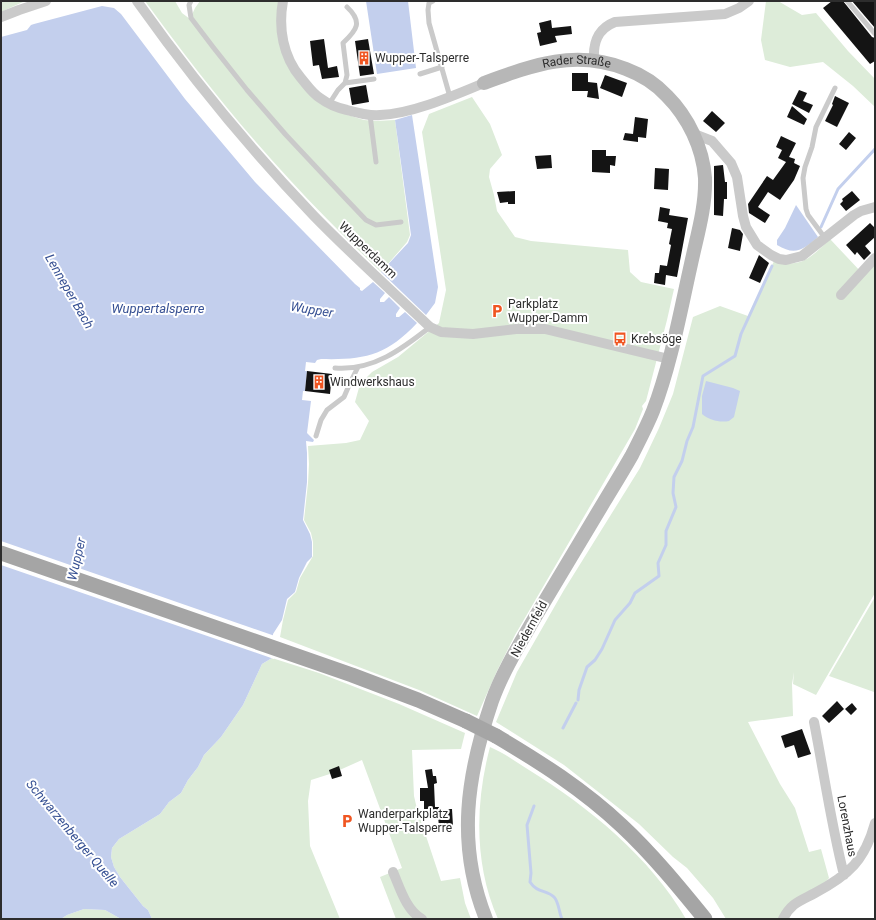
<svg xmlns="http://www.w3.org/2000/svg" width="876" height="920" font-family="Roboto,sans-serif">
<rect width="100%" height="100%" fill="#fff"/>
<path fill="#ddecd9" d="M1 1H25L1 12Z
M145 1H175L182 13 190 19 195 8 200 1H279L285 59 338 112 364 120 376 121 395 120 410 235 407 242 381 272C350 242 319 212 290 180 238 124 190 63 145 1Z
M766 1H778L802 15 816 13 848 51 875 79V107L853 86 823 62 790 67 765 60 761 40Z
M472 97 490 124 502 155 490 169 489 177 494 195 497 211 515 237 531 241 628 250 630 272 641 282 674 289 667 320 646 401 642 406 643 409 635 429 515 635 497 671 477 716 419 690 280 637 283 620 288 600 296 592 300 578 313 556V542L311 533 304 520 308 483 309 464 308 446 346 443 360 440 369 421 355 402 360 384 372 372 398 357 439 323 446 290 422 132 429 114Z
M830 239 862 273 875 261V593L816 695 793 684 794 672 792 684 793 716 748 722 780 784 795 808 809 852 821 849 829 878 822 886 778 919H726L713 898 687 868 673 857 639 824 564 765 496 722 517 672 564 590 640 468 659 428 673 394 693 317 720 306 748 316 774 261C802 269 811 257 830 239Z
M875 597V691L874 692 829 676Z
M272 658 319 673 399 704 465 733 461 749 412 750 414 796 417 809 441 881 460 878 465 903 471 919H396L380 877 402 868 362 760 333 773 311 780 308 801 310 846 340 919H152L148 910 143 906 120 877 114 867 111 857 112 848 119 839 160 814 169 802 181 793 188 780 198 767 204 755 221 737 243 705 262 664Z
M490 747C504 753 516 762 529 770 590 808 650 857 686 919H498C474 865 475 803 490 747Z
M84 909 105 910 121 919H61L67 915Z"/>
<path fill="#c3cfed" d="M366 1H408L416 68 377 74Z
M102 6 114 8 121 14 185 99 255 182 355 284 360 288V290L362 291 373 282 385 293 380 299V302H384L389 297 400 308 396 314V317H399L405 312 417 323C386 356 364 360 321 359L317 360 315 363 306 362 305 371H307L305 391H303L302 400 311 401 307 433 314 440 313 442 306 441 307 453V482L303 520 310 534 312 542V557L307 562 299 578 295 592 287 599 282 620 273 634 272 658 262 664 243 705 221 737 204 755 198 767 188 780 181 793 169 802 160 814 119 839 112 848 111 857 114 867 120 877 143 906 148 910 152 919H121L105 910 84 909 67 915 61 919H1V37L27 30 31 25 34 24Z
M412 115 438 287 435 303 426 315 381 272 408 243 411 235 395 120Z
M796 205 818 237C803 250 795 256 777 245V240L785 228Z
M706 381 733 388 740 391 734 417 729 421C720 423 709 420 702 414V396Z"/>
<path fill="#fff" d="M1 541 275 636 274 659 1 565Z"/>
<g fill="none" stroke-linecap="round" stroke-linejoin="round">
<path stroke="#c3cfed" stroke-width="3" d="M821 227 838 189 875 149
M578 700 579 690 587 667 595 660 602 649 615 620 630 603 635 593 659 576 658 563 666 545V531L676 507 673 493 674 477 682 461 687 441 693 427 703 376 735 356 741 334 772 266
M563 728 576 703
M534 806 527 825 531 873 530 882C537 893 547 890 554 897 559 902 559 913 562 919"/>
</g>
<path fill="#141414" d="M832 1H843L872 37 875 38V61L870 64 823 8Z
M852 1H875V28Z
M551 20 552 28 571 26 572 34 555 36 557 42 540 46 537 33 541 32 539 23Z
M324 39 328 68 337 66 339 77 322 79 319 65 313 66 310 41Z
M368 39 374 74 360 76 355 41Z
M572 73H588V82L597 83 599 99 587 97 588 91H572Z
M605 75 627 83 622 97 600 88Z
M366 85 369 102 352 105 349 88Z
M799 90 807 93 803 101 813 105 809 113 792 104Z
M835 96 849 103 837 127 825 121 833 105 832 104Z
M792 106 807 119 804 125 787 117Z
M712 111 725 123 716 132 703 121Z
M635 117 648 119 646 138 638 137V142L623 140 625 133 633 134Z
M849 132 856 138 846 150 839 144Z
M781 136 796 143 789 157 795 159 794 163 800 166 794 180 780 200 768 192 758 207 770 215 765 223 749 213 748 204 767 176 773 180 786 162 778 158 782 150 776 147Z
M592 150H606V156H616L615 166 610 165V173L592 172Z
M551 155 552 168 537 169 535 156Z
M723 165 725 182H727V199H724L723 216 714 215V166Z
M655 168 669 169 668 190 654 189Z
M515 191V204H508V202L500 203 497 192Z
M852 191 860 200 846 211 840 204 843 201 842 199Z
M660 207 670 209 669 215 688 218 677 277 666 275 665 285 654 283 655 273H659L660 265 667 266 671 245 669 244 672 229 667 228 668 223 658 221Z
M870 223 875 228V237L865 246 871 253 864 260 857 252 855 255 846 245Z
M732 228 740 230 743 234 740 251 728 248Z
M759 255 769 263 760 283 749 278Z
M307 371 332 374 330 394 305 391Z
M837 701 844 709 829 723 822 716Z
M852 703 857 709 851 715 845 709Z
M802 729 811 754 798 758 794 745 785 748 781 736Z
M339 766 342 776 332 779 329 770Z
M432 769 433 776H436L437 783 434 784 435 807H439V809H452L453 826 439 827 438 816H431L430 809H424V801H420V788H428L425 770Z"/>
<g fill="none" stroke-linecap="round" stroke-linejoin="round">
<path stroke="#cacaca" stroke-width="5" d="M191 1 189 5 191 18 213 47 247 90 286 135 346 199 366 220 376 225 401 222
M433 1 429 3 428 10 429 23 450 97
M847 1 875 34
M420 74 442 67
M345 83 374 79
M329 104 338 90 345 83 347 75 343 43C357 30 363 22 347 7
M370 115 376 162
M825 238 808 215 806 209 803 178 805 167 812 147 816 127 835 88
M335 368C373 371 402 349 430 327
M316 436 321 420 327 410 344 397 350 383 358 367"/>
<path stroke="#cacaca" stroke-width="10" d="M137 1C191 77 250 149 314 216 351 254 391 290 430 327L441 332 473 334 516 329H545L669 359
M283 1C278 28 283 57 301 78 307 85 312 93 320 98 328 104 338 108 347 110 358 113 369 116 380 115 412 114 455 95 484 83
M1 17 19 10 46 1
M594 60C593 43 597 29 615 22L725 14 739 8 749 1
M694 134 712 141 731 163 737 177 743 216 746 227 757 245 771 255 779 259 786 260 802 256 854 215 861 211 875 207
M841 295 875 258
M814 722C824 773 831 824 844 875
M393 872C400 888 406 910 422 919
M783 919C791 903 800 901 815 893 849 875 865 860 875 823"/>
<path stroke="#b7b7b7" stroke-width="14" id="s1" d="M484 83C533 65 575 49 626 69 642 75 656 84 667 96 688 117 703 148 705 178 706 207 697 236 691 264 680 313 671 364 653 411 647 426 639 441 632 455 623 471 613 487 604 502 581 541 557 580 534 619 519 645 502 673 492 701 467 775 456 844 486 919"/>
<path stroke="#a5a5a5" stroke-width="15" d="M1 553 352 675 418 700 466 721
M496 736C540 762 584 790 622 826 652 854 679 887 705 919"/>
<path stroke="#a5a5a5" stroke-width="15" d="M466 721 496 736"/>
</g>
<defs>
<g id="building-bare" transform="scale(1.08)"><path d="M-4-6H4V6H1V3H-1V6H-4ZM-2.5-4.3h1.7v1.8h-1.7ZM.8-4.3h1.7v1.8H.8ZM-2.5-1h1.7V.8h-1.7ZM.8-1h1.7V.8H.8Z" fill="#f05622" stroke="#fff" stroke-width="2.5" paint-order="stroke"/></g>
<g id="parking-bare" transform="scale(1.08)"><path d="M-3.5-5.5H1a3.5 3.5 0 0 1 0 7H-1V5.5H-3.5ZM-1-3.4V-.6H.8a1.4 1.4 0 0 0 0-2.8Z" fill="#f05622" stroke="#fff" stroke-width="2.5" paint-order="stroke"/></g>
<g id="bus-bare" transform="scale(1.08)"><path d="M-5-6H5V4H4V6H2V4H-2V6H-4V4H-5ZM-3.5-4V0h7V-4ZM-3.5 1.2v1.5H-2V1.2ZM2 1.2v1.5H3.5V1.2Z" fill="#f05622" stroke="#fff" stroke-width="2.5" paint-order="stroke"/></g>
</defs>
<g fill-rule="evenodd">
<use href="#building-bare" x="364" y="58"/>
<use href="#parking-bare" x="497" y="311"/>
<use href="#bus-bare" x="620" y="339"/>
<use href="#building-bare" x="319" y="382"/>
<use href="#parking-bare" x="347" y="821"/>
</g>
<g text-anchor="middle" stroke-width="4" stroke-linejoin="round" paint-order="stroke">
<g font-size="12" fill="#2d2d2d" stroke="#fff" text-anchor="start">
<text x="375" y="62">Wupper-Talsperre</text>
<text x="508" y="308">Parkplatz<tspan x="508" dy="14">Wupper-Damm</tspan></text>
<text x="631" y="343">Krebsöge</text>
<text x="330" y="386">Windwerkshaus</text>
<text x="358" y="818">Wanderparkplatz<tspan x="358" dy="14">Wupper-Talsperre</tspan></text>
</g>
<g font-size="12" fill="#2d2d2d" stroke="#fff">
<text dy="4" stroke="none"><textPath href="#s1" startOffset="96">Rader Straße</textPath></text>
<text transform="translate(368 250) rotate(44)" y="4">Wupperdamm</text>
<text transform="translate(529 629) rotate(-61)" y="4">Niedernfeld</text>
<text transform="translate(847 826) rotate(79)" y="4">Lorenzhaus</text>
</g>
<g font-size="13" font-style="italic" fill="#365093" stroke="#fff">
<text transform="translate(70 291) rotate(60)" y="5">Lenneper Bach</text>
<text x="158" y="313">Wuppertalsperre</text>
<text transform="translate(312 309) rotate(9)" y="5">Wupper</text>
<text transform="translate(76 559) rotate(-77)" y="5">Wupper</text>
<text transform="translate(73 833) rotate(50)" y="5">Schwarzenberger Quelle</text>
</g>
</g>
<rect width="876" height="920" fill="none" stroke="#2d2d2d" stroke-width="4"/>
</svg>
